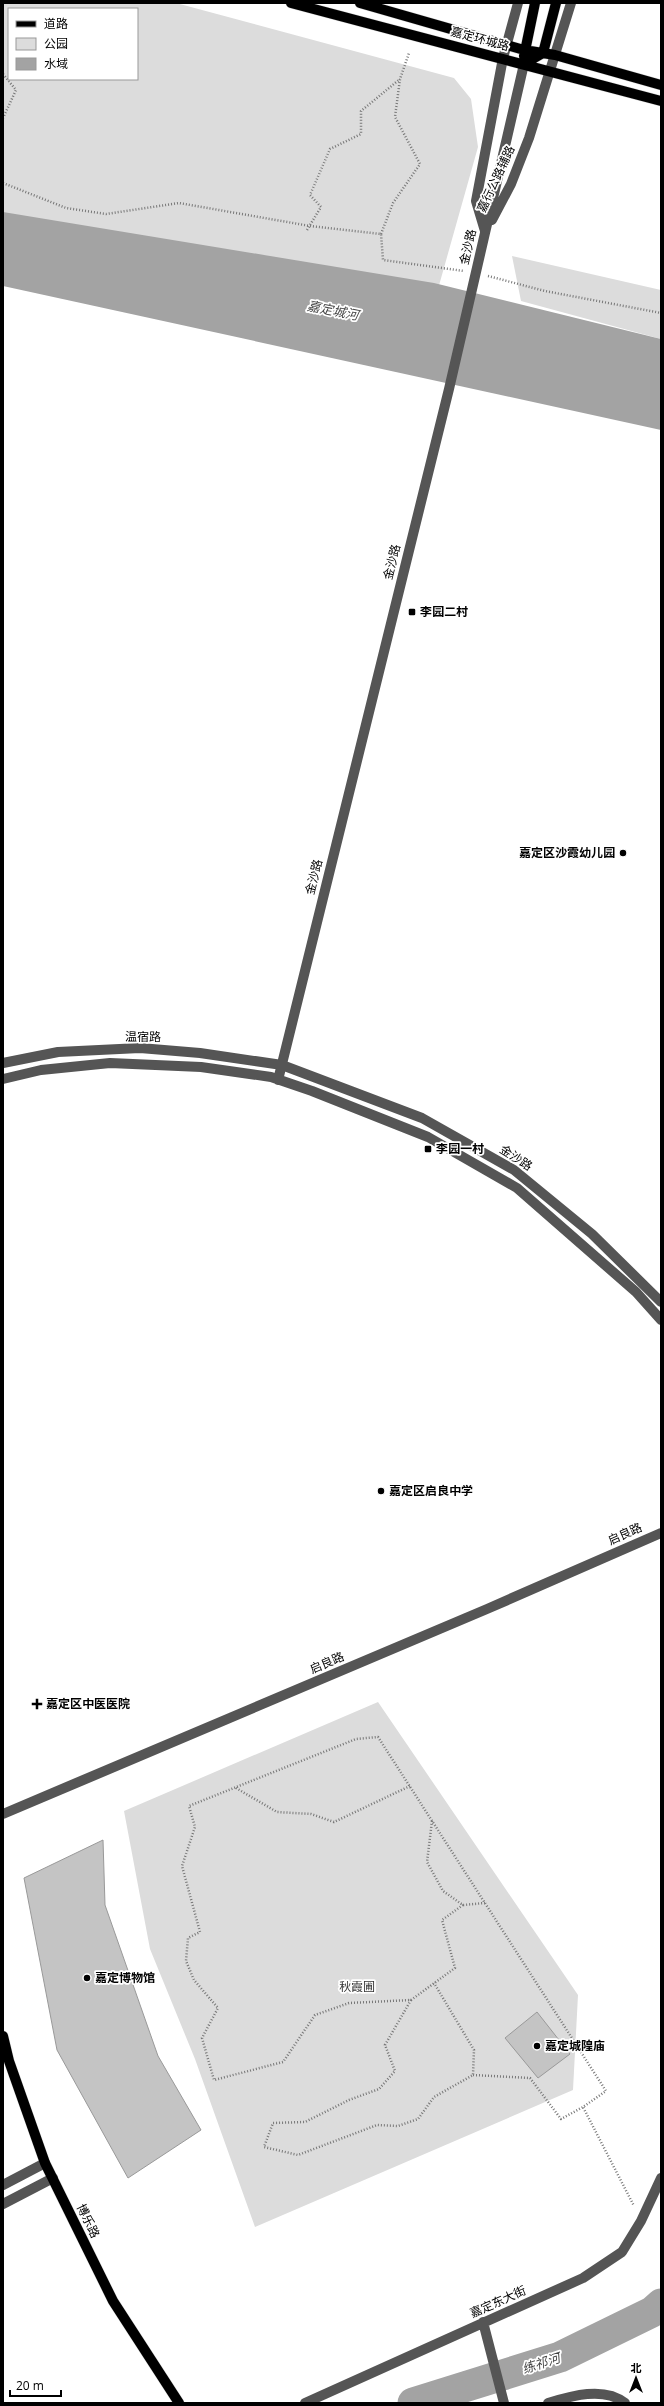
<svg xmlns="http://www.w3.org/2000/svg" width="664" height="2406" font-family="'Open Sans','Noto Sans SC',sans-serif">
<rect width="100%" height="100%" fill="#fff"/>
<path fill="#dcdcdc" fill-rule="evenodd" d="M3 3H176L454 78 471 99 478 147 438 289 3 215ZM9 9H137V79H9Z
M512 256 661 290V339L521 301Z
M378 1702 578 1995 573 2090 255 2227 195 2059 150 1949 124 1811Z"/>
<path fill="#a3a3a3" d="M3 212 434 283 661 339V430L3 286Z"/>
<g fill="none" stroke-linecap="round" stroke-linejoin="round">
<path stroke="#a3a3a3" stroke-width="31" d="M413 2403 560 2357 652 2312 661 2304"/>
</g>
<path fill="#c4c4c4" stroke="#999" d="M103 1840 105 1905 158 2056 201 2130 128 2178 57 2050 24 1878Z
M537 2012 570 2054 538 2078 505 2038Z"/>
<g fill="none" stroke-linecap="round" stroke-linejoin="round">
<g stroke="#dbdbdb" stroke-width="11">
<path id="major" d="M291 3 661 101
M360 3 524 50 555 55 661 85
M524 56 535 3
M524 64 543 53 556 3
M3 2036 9 2061 45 2163 113 2301 179 2403"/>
</g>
<path stroke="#777" stroke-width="2.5" stroke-dasharray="1 2" stroke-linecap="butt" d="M3 74 16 90 3 118
M3 183 66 208 106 214 179 203 310 226 381 234 383 260 464 271
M307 230 321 207 310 195 330 149 361 134V111L400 79
M381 234 393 203 420 164 395 117 400 79 409 53
M488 276 545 291 661 313
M236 1788 277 1812 311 1814 334 1822 410 1786
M432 1821 427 1862 443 1891 463 1905 485 1903
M463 1905 442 1920 455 1968 411 2000 349 2003 315 2015 283 2062 214 2080 202 2038 218 2008 194 1980 186 1961 188 1938 200 1932 182 1866 195 1827 189 1806 356 1739 378 1737 606 2091 583 2107 634 2206
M411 2000 385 2045 395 2071 379 2089 349 2100 305 2122 273 2123 264 2147 298 2155 377 2125 398 2126 418 2119 434 2097 473 2075 474 2050 434 1983
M473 2075 530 2078 561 2119 583 2107"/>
<path stroke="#555" stroke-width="10" d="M492 220 511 184 529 138 571 3
M485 231 476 201 503 58 518 3
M3 1063 58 1052 140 1048 200 1053 282 1065 422 1118 514 1170 592 1234 661 1302
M3 1079 41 1070 110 1063 201 1067 271 1077 312 1091 428 1137 517 1188 636 1292 661 1320
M278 1080 449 389 524 64
M3 1814 487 1609 661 1533
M3 2185 45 2163
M3 2204 53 2178
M483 2322 504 2403
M305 2403 583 2278 622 2252 641 2221 661 2178
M548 2403C571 2396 604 2386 625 2403"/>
<use href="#major" stroke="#000" stroke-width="10"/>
</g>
<g fill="#000" stroke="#fff" stroke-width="1.5">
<rect x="408" y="608" width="8" height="8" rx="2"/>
<circle cx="623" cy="853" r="4"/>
<rect x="424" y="1145" width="8" height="8" rx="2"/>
<circle cx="381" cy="1491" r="4"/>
<path d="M35 1698h4v4h4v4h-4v4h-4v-4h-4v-4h4z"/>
<circle cx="87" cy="1978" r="4"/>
<circle cx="537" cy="2046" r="4"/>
</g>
<g text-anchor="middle" stroke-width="3.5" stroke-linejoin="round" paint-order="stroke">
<g font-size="12" fill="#000" stroke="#fff">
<text transform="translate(480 39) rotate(15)" y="4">嘉定环城路</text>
<text transform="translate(496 179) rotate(-65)" y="4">嘉行公路辅路</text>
<text transform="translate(468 247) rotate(-77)" y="4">金沙路</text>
<text transform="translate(392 562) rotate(-76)" y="4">金沙路</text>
<text transform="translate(314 877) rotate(-76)" y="4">金沙路</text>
<text transform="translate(143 1037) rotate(1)" y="4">温宿路</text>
<text transform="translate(516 1158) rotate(33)" y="4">金沙路</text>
<text transform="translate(625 1534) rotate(-24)" y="4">启良路</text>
<text transform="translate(327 1663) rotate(-23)" y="4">启良路</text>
<text transform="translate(88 2221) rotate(64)" y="4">博乐路</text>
<text transform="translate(498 2302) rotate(-24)" y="4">嘉定东大街</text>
</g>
<g font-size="12" font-weight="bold" fill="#000" stroke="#fff" text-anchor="start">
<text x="420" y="616">李园二村</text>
<text x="615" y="857" text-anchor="end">嘉定区沙霞幼儿园</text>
<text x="436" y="1153">李园一村</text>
<text x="389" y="1495">嘉定区启良中学</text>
<text x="46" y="1708">嘉定区中医医院</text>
<text x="95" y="1982">嘉定博物馆</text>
<text x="545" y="2050">嘉定城隍庙</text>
</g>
<g font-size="12" fill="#333" stroke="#fff">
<text x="357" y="1991">秋霞圃</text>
</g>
<g font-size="13" font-style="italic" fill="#444" stroke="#fff">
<text transform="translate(333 310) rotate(11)" y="5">嘉定城河</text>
<text transform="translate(541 2363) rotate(-18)" y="5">练祁河</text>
</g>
</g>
<rect width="664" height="2406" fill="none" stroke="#000000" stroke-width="8"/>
<rect x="8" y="8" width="130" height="72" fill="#ffffff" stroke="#999999"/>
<rect x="16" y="21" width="20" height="6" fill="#000000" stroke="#999999"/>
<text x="44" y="28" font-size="12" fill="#000000">道路</text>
<rect x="16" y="38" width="20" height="12" fill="#dcdcdc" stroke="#999999"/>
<text x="44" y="48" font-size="12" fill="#000000">公园</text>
<rect x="16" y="58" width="20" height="12" fill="#a3a3a3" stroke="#999999"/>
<text x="44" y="68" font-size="12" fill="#000000">水域</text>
<g transform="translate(636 2378)" stroke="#ffffff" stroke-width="3" paint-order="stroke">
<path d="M0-3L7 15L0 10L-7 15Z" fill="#000000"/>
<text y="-6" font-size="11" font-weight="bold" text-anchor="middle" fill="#000000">北</text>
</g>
<path d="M10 2390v6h51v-6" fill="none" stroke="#000000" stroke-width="2"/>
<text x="16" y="2390" font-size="12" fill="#000000" stroke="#ffffff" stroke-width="3" paint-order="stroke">20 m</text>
</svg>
